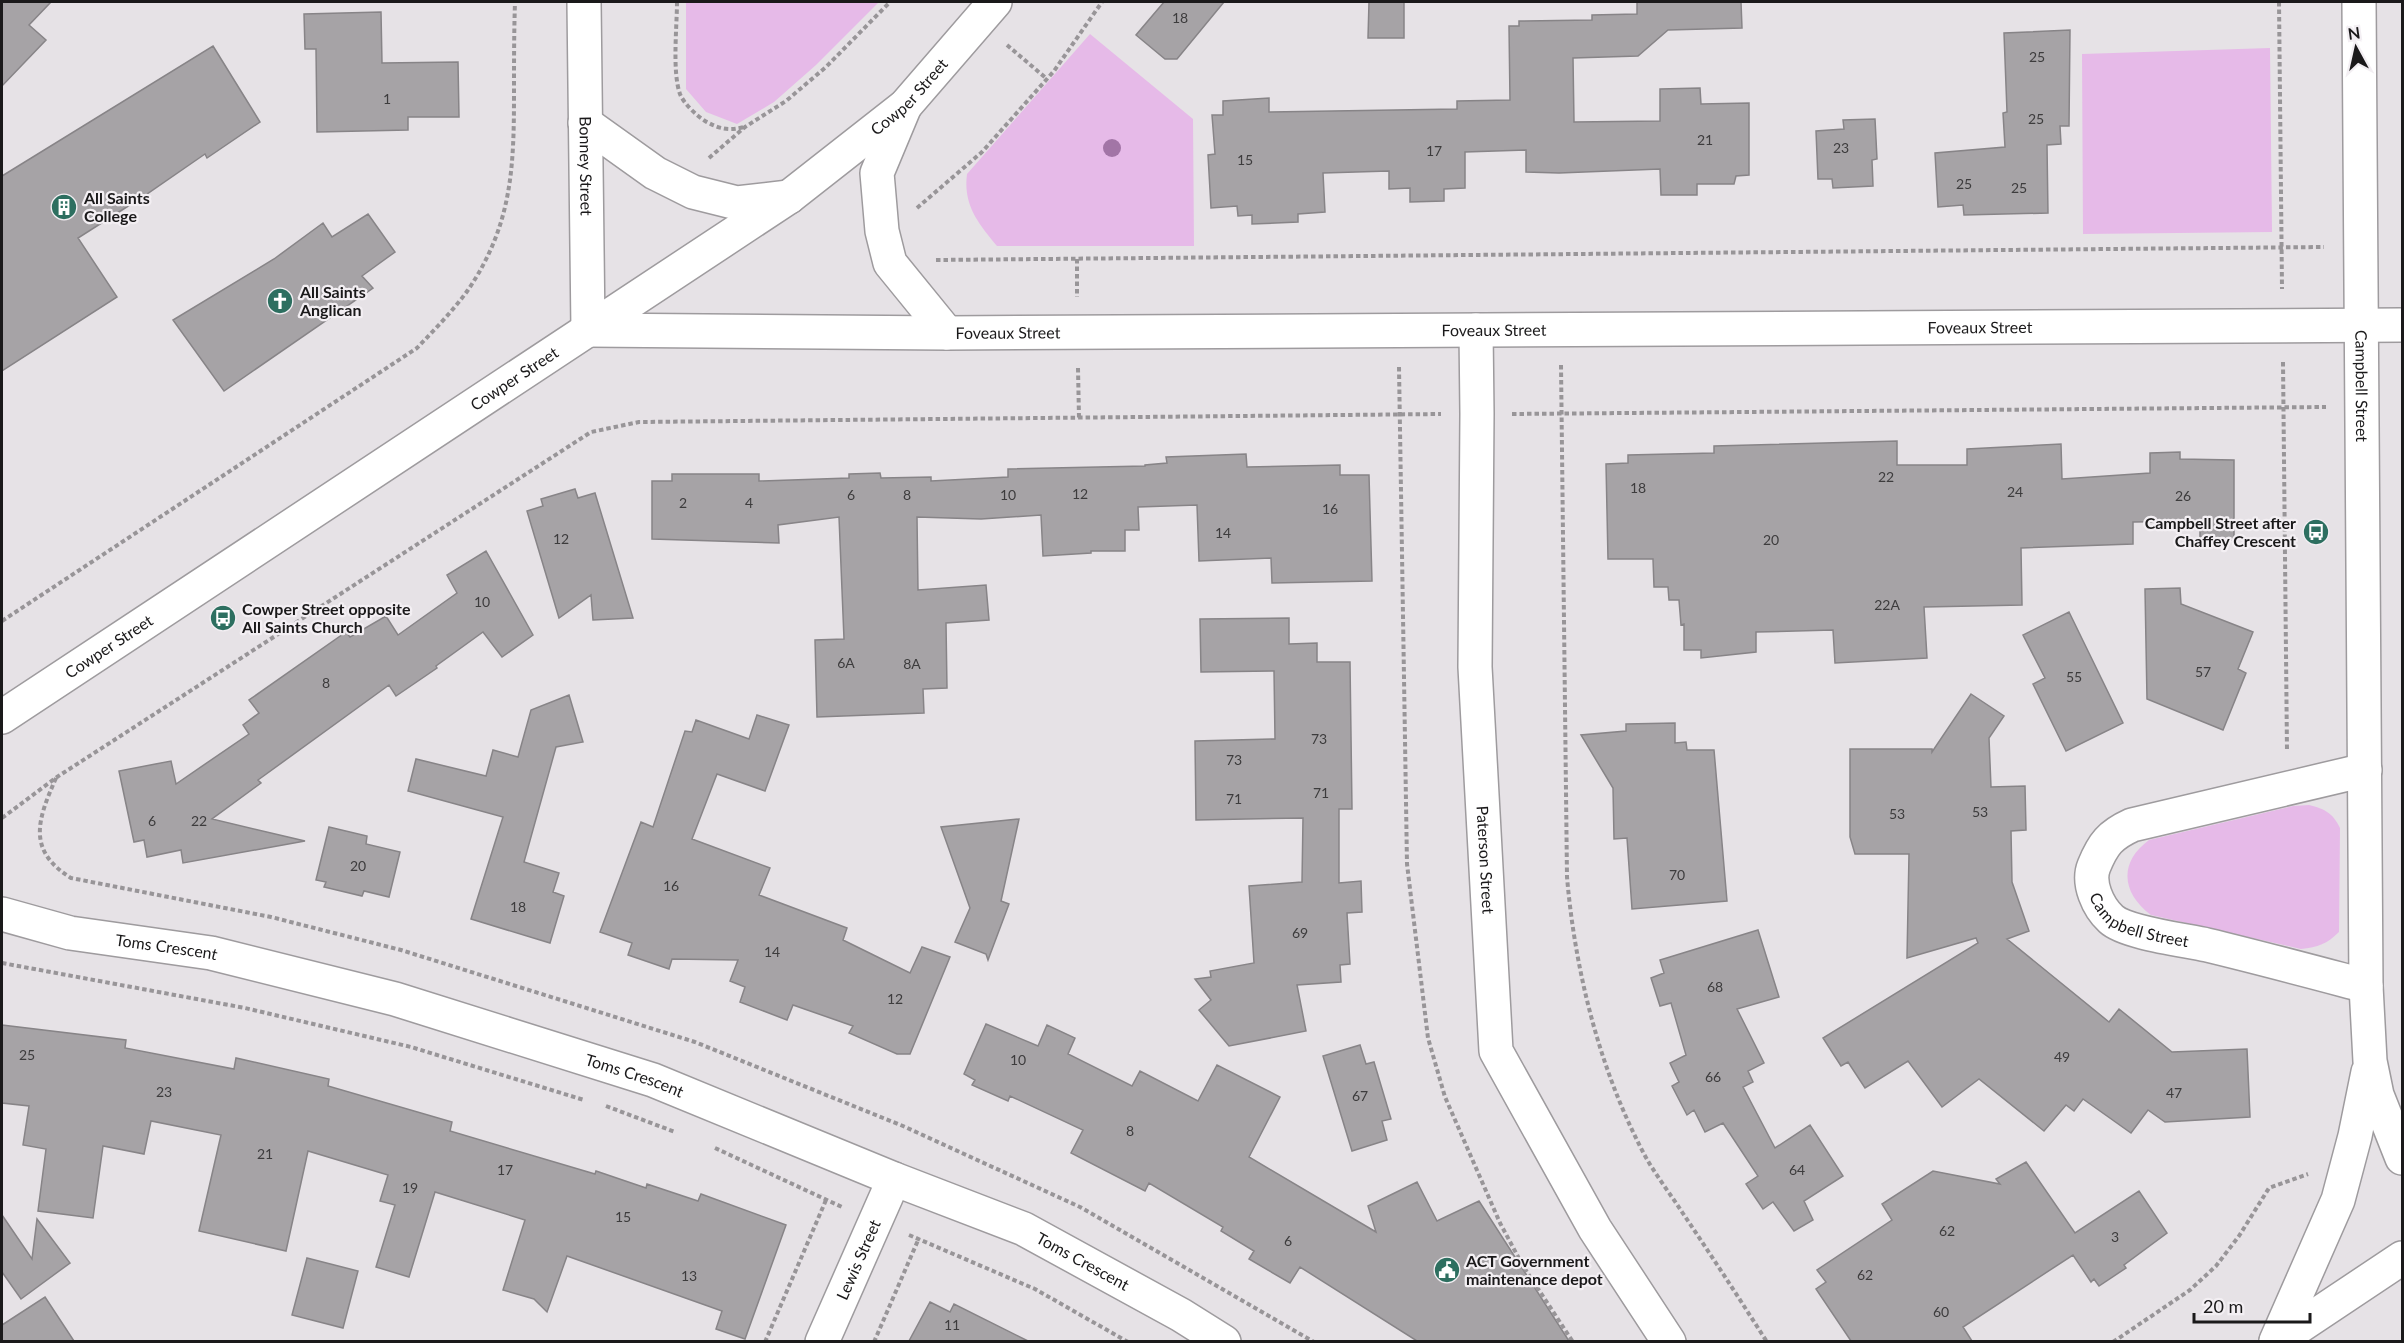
<svg xmlns="http://www.w3.org/2000/svg" width="2404" height="1343" font-family="Lato,sans-serif">
<rect width="100%" height="100%" fill="#e6e2e6"/>
<path fill="#e6bae8" d="M686 2H879L816 65 774 102 737 124 706 112 686 89Z
M1090 34 1193 119 1194 246H997C978 223 963 205 967 174Z
M2270 48 2272 232 2083 234 2082 54Z
M2309 805C2325 809 2333 813 2340 828L2339 932C2327 944 2318 947 2301 949L2151 915C2122 893 2118 863 2149 840L2293 806Z"/>
<path fill="#a6a3a6" stroke="#878487" stroke-width="1.5" d="M2 2H51L29 25 46 40 2 86Z
M1164 2H1224L1177 59H1165L1136 35Z
M1369 2H1404V38H1368Z
M1637 2H1741L1742 28 1668 30 1638 56 1573 58 1574 122 1660 121V89L1700 88 1701 104 1749 103V175L1736 176 1734 184H1697V195H1661L1660 169 1559 173 1526 172V150L1465 152V188L1444 189V201L1410 202V188L1389 189V171L1323 173 1325 212 1298 214V222L1252 224V215L1238 216 1237 206 1211 208 1208 155 1215 154 1212 115H1223V101L1269 98V112L1457 109V101L1510 100 1509 26H1519V21L1592 20V15L1637 14Z
M381 12 382 63 458 62 459 117H408V130L317 132 316 49H305L304 14Z
M2070 30 2069 126H2060L2061 144 2047 145 2048 213 1964 215 1963 205 1938 207 1935 153 2005 147 2003 113 2007 112 2004 33Z
M213 46 260 122 207 158 205 154 144 196 78 238 117 297 2 371V176Z
M1875 119 1877 159 1872 160 1873 186 1833 188 1832 179H1818L1816 131 1844 129 1843 120Z
M368 214 395 252 362 276 373 288 224 391 173 320 274 259 323 223 332 237Z
M1897 441V465H1967V449L2061 444 2062 479 2150 473V453L2180 452V459L2234 460V540H2200V521L2133 522V544L2021 548 2022 605 1924 607 1927 658 1835 663 1833 630 1756 632V652L1701 658V650H1684V624L1681 625 1679 600H1669L1668 587H1654L1653 559H1608L1606 464 1628 463V455L1714 453V446Z
M1246 454 1247 467 1340 465V475H1369L1372 581 1272 583 1271 558 1199 561 1197 505 1138 507 1139 530H1125V551H1091V553L1043 556 1041 515 981 519 917 517 918 590 986 585 989 620 946 623 947 688 923 689 924 713 817 717 815 640 844 639 839 517 778 525 779 543 652 539V481H672V474H759V481L849 478V474L880 473 881 478 931 477V481L1008 477V469L1145 466V465L1167 463 1166 457Z
M575 489 578 498 595 493 633 618 593 620 591 595 559 618 527 511 543 506 541 499Z
M486 551 533 635 502 657 483 632 436 666 437 668 396 696 389 685 258 780 261 783 212 819 305 841 183 863 181 850 147 857 144 840 134 842 119 771 171 761 176 784 249 734 243 725 259 713 249 700 346 632 350 637 386 616 398 635 457 593 447 575Z
M2180 588 2181 604 2253 632 2238 669 2246 673 2223 730 2147 699 2145 589Z
M2069 612 2123 723 2066 751 2033 684 2045 678 2023 635Z
M1289 618V644L1317 643V662H1350L1352 809H1339V883L1361 881 1362 912 1347 913 1350 964 1340 965 1341 982 1297 985 1306 1031 1229 1046 1199 1010 1211 1000 1195 979 1211 977 1210 971 1254 963 1249 886 1302 882 1303 818 1196 820 1195 741 1275 739 1274 671 1201 672 1200 619Z
M1971 694 2004 716 1989 738 1991 787 2025 786 2026 830 2011 831 2012 882 2029 931 2007 939 2109 1022 2119 1009 2172 1052 2247 1049 2250 1117 2165 1122 2148 1110 2131 1133 2083 1099 2074 1111 2066 1105 2044 1131 1979 1079 1942 1107 1908 1061 1865 1088 1848 1062 1841 1066 1823 1038 1978 943 1976 938 1907 958 1909 854H1855L1850 837V749H1932V752Z
M569 695 583 742 556 747 524 862 559 873 553 892 564 896 550 943 471 919 503 817 408 791 416 759 486 776 493 750 518 757 531 710Z
M757 715 789 725 765 791 717 774 692 839 770 868 759 895 847 928 843 940 910 973 922 947 950 957 910 1054H897L849 1033 853 1026 793 1005 787 1020 740 1002 745 987 730 981 738 960 672 959 669 969 628 955 632 943 600 932 641 822 653 827 685 731 692 732 696 720 749 739Z
M1675 723V743L1686 742 1687 750H1714L1727 901 1632 909 1627 838 1614 839 1613 788 1581 735 1626 731V724Z
M1019 819 1001 901 1009 904 988 960 986 954 955 942 970 908 941 827Z
M329 827 367 836 366 844 400 852 389 897 364 891 362 896 324 887 326 882 316 880Z
M1758 930 1779 997 1737 1009 1764 1063 1748 1071 1753 1082 1743 1087 1775 1148 1810 1125 1843 1176 1804 1201 1813 1220 1794 1231 1773 1202 1763 1209 1746 1184 1758 1176 1723 1123 1705 1132 1694 1110 1687 1115 1672 1086 1679 1082 1670 1063 1686 1055 1671 1003 1660 1006 1651 978 1664 973 1660 960Z
M986 1024 1038 1046 1047 1025 1075 1038 1068 1054 1132 1086 1140 1071 1198 1101 1217 1065 1280 1097 1249 1157 1376 1232 1368 1206 1417 1182 1437 1221 1479 1201 1569 1341H1417L1300 1267 1290 1283 1249 1259 1254 1251 1221 1231 1223 1227 1149 1183 1145 1191 1071 1153 1083 1130 1010 1096 1008 1101 972 1085 975 1080 964 1074Z
M2 1025 126 1040 125 1048 234 1069 236 1058 329 1079 328 1086 452 1122 450 1131 595 1174 596 1171 646 1188 647 1184 698 1201 701 1194 786 1225 745 1339 716 1329 722 1311 567 1256 547 1312 534 1299 503 1290 525 1220 435 1192 409 1277 376 1267 395 1205 380 1201 388 1175 308 1151 286 1251 199 1231 221 1135 151 1121 144 1154 103 1146 93 1218 38 1211 46 1149 23 1145 29 1106 2 1103Z
M1360 1045 1366 1064 1374 1062 1391 1119 1382 1121 1387 1140 1352 1151 1323 1056Z
M2026 1162 2075 1233 2139 1191 2167 1233 2124 1265 2126 1268 2099 1286 2094 1279 2091 1282 2073 1255 1963 1327 1972 1341H1851L1816 1289 1826 1282 1817 1270 1892 1220 1882 1204 1933 1171 2000 1184 1996 1179Z
M2 1215 32 1259 37 1219 70 1263 21 1299 2 1272Z
M307 1258 358 1271 343 1328 292 1315Z
M45 1297 74 1341H2V1325Z
M930 1302 950 1312 954 1304 1028 1341H909Z"/>
<g fill="none" stroke-linecap="round" stroke-linejoin="round">
<g stroke="#9e9b9e" stroke-width="36">
<g id="minor">
<path id="s1" d="M584 2 588 330 947 333 2402 325"/>
<path id="s2" d="M2359 2 2366 986 2370 1061 2377 1095 2402 1158"/>
<path d="M905 106 877 173 882 231 890 263 947 333"/>
<path d="M585 123 655 173 693 192 737 203 789 197"/>
<path id="s3" d="M1476 330 1477 414 1475 667 1496 1051 1595 1229 1669 1342"/>
<path id="s4" d="M2365 770 2132 825C2110 835 2103 844 2094 866 2087 883 2098 907 2111 919 2126 933 2185 940 2207 945 2261 958 2313 972 2366 986"/>
<path id="s5" d="M2 914 70 933 211 953 395 999 653 1080 894 1179 1024 1229 1181 1315 1224 1342"/>
<path d="M2276 1341 2338 1200 2355 1136 2368 1072"/>
<path id="s6" d="M822 1342 894 1179"/>
<path d="M2276 1342 2402 1258"/>
</g>
</g>
<g stroke="#9e9b9e" stroke-width="36">
<g id="tertiary">
<path id="s7" d="M2 717 789 197 905 106 995 2"/>
</g>
</g>
<path stroke="#989598" stroke-width="4" stroke-dasharray="4.5 3" stroke-linecap="butt" d="M677 2C677 26 672 72 680 94 684 104 696 115 705 121 719 129 729 131 744 127
M2279 2 2282 289
M1007 45 1047 79
M709 158 745 127 786 101 826 67 890 2
M917 208 982 152 1054 71 1102 2
M1077 259V297
M936 260 2324 247
M2283 362 2287 751
M1561 365 1567 877C1575 970 1599 1068 1643 1152 1654 1173 1669 1192 1682 1212 1711 1255 1739 1298 1767 1342
M1399 367 1407 864 1428 1038 1445 1097 1500 1223 1523 1266 1573 1342
M1078 368 1079 418
M1512 414 2326 407
M2 621 417 348C434 330 453 311 468 290 512 225 514 168 514 93 514 63 514 32 515 2
M56 778C38 819 26 850 71 878L271 917 401 950 695 1042 903 1126 1080 1207 1314 1342
M2 818 57 777 591 432 639 422 1441 414
M2 963 245 1008 411 1047 584 1100
M606 1106 675 1132
M715 1148 842 1207
M909 1235 1035 1289 1128 1342
M765 1342 826 1200
M874 1342 919 1238
M2113 1342 2190 1290 2216 1266 2239 1236 2269 1188 2308 1174"/>
<use href="#minor" stroke="#fff" stroke-width="33"/>
<use href="#tertiary" stroke="#fff" stroke-width="33"/>
</g>
<circle fill="#a275a6" cx="1112" cy="148" r="9"/>
<defs>
<g id="building-disc" transform="scale(1.35)"><circle r="9.5" fill="#2d6f60" stroke="#f3eff3"/><path d="M-4-6H4V6H1V3H-1V6H-4ZM-2.5-4.3h1.7v1.8h-1.7ZM.8-4.3h1.7v1.8H.8ZM-2.5-1h1.7V.8h-1.7ZM.8-1h1.7V.8H.8Z" fill="#fff"/></g>
<g id="church-disc" transform="scale(1.35)"><circle r="9.5" fill="#2d6f60" stroke="#f3eff3"/><path d="M-1.2-6h2.4v3.5h3.3v2.4h-3.3V6h-2.4V-.1h-3.3v-2.4h3.3Z" fill="#fff"/></g>
<g id="bus-disc" transform="scale(1.35)"><circle r="9.5" fill="#2d6f60" stroke="#f3eff3"/><path d="M-5-6H5V4H4V6H2V4H-2V6H-4V4H-5ZM-3.5-4V0h7V-4ZM-3.5 1.2v1.5H-2V1.2ZM2 1.2v1.5H3.5V1.2Z" fill="#fff"/></g>
<g id="civic-disc" transform="scale(1.35)"><circle r="9.5" fill="#2d6f60" stroke="#f3eff3"/><path d="M-.6-6.5H3V-4.5H.6V-3L4-1V1h2V6H-6V1h2V-1L-.6-3ZM-1.2 2.5V6h2.4V2.5Z" fill="#fff"/></g>
</defs>
<g fill-rule="evenodd">
<use href="#building-disc" x="64" y="207"/>
<use href="#church-disc" x="280" y="301"/>
<use href="#bus-disc" x="2316" y="532"/>
<use href="#bus-disc" x="223" y="618"/>
<use href="#civic-disc" x="1447" y="1270"/>
</g>
<g text-anchor="middle" stroke-width="4.5" stroke-linejoin="round" paint-order="stroke">
<g font-size="14" fill="#3d3c3d">
<text x="1180" y="23">18</text>
<text x="2037" y="62">25</text>
<text x="387" y="104">1</text>
<text x="2036" y="124">25</text>
<text x="1705" y="145">21</text>
<text x="1841" y="153">23</text>
<text x="1434" y="156">17</text>
<text x="1245" y="165">15</text>
<text x="1964" y="189">25</text>
<text x="2019" y="193">25</text>
<text x="1886" y="482">22</text>
<text x="1638" y="493">18</text>
<text x="2015" y="497">24</text>
<text x="1080" y="499">12</text>
<text x="851" y="500">6</text>
<text x="907" y="500">8</text>
<text x="1008" y="500">10</text>
<text x="2183" y="501">26</text>
<text x="683" y="508">2</text>
<text x="749" y="508">4</text>
<text x="1330" y="514">16</text>
<text x="1223" y="538">14</text>
<text x="561" y="544">12</text>
<text x="1771" y="545">20</text>
<text x="482" y="607">10</text>
<text x="1887" y="610">22A</text>
<text x="846" y="668">6A</text>
<text x="912" y="669">8A</text>
<text x="2203" y="677">57</text>
<text x="2074" y="682">55</text>
<text x="326" y="688">8</text>
<text x="1319" y="744">73</text>
<text x="1234" y="765">73</text>
<text x="1321" y="798">71</text>
<text x="1234" y="804">71</text>
<text x="1980" y="817">53</text>
<text x="1897" y="819">53</text>
<text x="152" y="826">6</text>
<text x="199" y="826">22</text>
<text x="358" y="871">20</text>
<text x="1677" y="880">70</text>
<text x="671" y="891">16</text>
<text x="518" y="912">18</text>
<text x="1300" y="938">69</text>
<text x="772" y="957">14</text>
<text x="1715" y="992">68</text>
<text x="895" y="1004">12</text>
<text x="27" y="1060">25</text>
<text x="2062" y="1062">49</text>
<text x="1018" y="1065">10</text>
<text x="1713" y="1082">66</text>
<text x="164" y="1097">23</text>
<text x="2174" y="1098">47</text>
<text x="1360" y="1101">67</text>
<text x="1130" y="1136">8</text>
<text x="265" y="1159">21</text>
<text x="505" y="1175">17</text>
<text x="1797" y="1175">64</text>
<text x="410" y="1193">19</text>
<text x="623" y="1222">15</text>
<text x="1947" y="1236">62</text>
<text x="2115" y="1242">3</text>
<text x="1288" y="1246">6</text>
<text x="1865" y="1280">62</text>
<text x="689" y="1281">13</text>
<text x="1941" y="1317">60</text>
<text x="952" y="1330">11</text>
</g>
<g font-size="16" fill="#1a191a" stroke="#f3eff3">
<text dy="6" stroke="none"><textPath href="#s7" startOffset="1100">Cowper Street</textPath></text>
<text dy="6" stroke="none"><textPath href="#s1" startOffset="164">Bonney Street</textPath></text>
<text dy="6" stroke="none"><textPath href="#s1" startOffset="1720">Foveaux Street</textPath></text>
<text dy="6" stroke="none"><textPath href="#s1" startOffset="1234">Foveaux Street</textPath></text>
<text dy="6" stroke="none"><textPath href="#s1" startOffset="748">Foveaux Street</textPath></text>
<text dy="6" stroke="none"><textPath href="#s7" startOffset="614">Cowper Street</textPath></text>
<text dy="6" stroke="none"><textPath href="#s2" startOffset="384">Campbell Street</textPath></text>
<text dy="6" stroke="none"><textPath href="#s7" startOffset="128">Cowper Street</textPath></text>
<text dy="6" stroke="none"><textPath href="#s3" startOffset="530">Paterson Street</textPath></text>
<text dy="6" stroke="none"><textPath href="#s4" startOffset="381">Campbell Street</textPath></text>
<text dy="6" stroke="none"><textPath href="#s5" startOffset="168">Toms Crescent</textPath></text>
<text dy="6" stroke="none"><textPath href="#s5" startOffset="654">Toms Crescent</textPath></text>
<text dy="6" stroke="none"><textPath href="#s6" startOffset="90">Lewis Street</textPath></text>
<text dy="6" stroke="none"><textPath href="#s5" startOffset="1140">Toms Crescent</textPath></text>
</g>
<g font-size="16" font-weight="bold" fill="#1a191a" stroke="#f3eff3" text-anchor="start">
<text x="84" y="204">All Saints<tspan x="84" dy="18">College</tspan></text>
<text x="300" y="298">All Saints<tspan x="300" dy="18">Anglican</tspan></text>
<text x="2296" y="529" text-anchor="end">Campbell Street after<tspan x="2296" dy="18">Chaffey Crescent</tspan></text>
<text x="242" y="615">Cowper Street opposite<tspan x="242" dy="18">All Saints Church</tspan></text>
<text x="1466" y="1267">ACT Government<tspan x="1466" dy="18">maintenance depot</tspan></text>
</g>
</g>
<rect width="2404" height="1343" fill="none" stroke="#1a191a" stroke-width="6"/>
<g transform="translate(2356 48) rotate(352)" stroke="#f3eff3" stroke-width="4.5" paint-order="stroke">
<path d="M0-4.5L10 22L0 15L-10 22Z" fill="#1a191a"/>
<text y="-9" font-size="16" font-weight="bold" text-anchor="middle" fill="#1a191a">N</text>
</g>
<path d="M2194 1313v9h116v-9" fill="none" stroke="#1a191a" stroke-width="3"/>
<text x="2203" y="1313" font-size="18" fill="#1a191a" stroke="#f3eff3" stroke-width="4.5" paint-order="stroke">20 m</text>
</svg>
